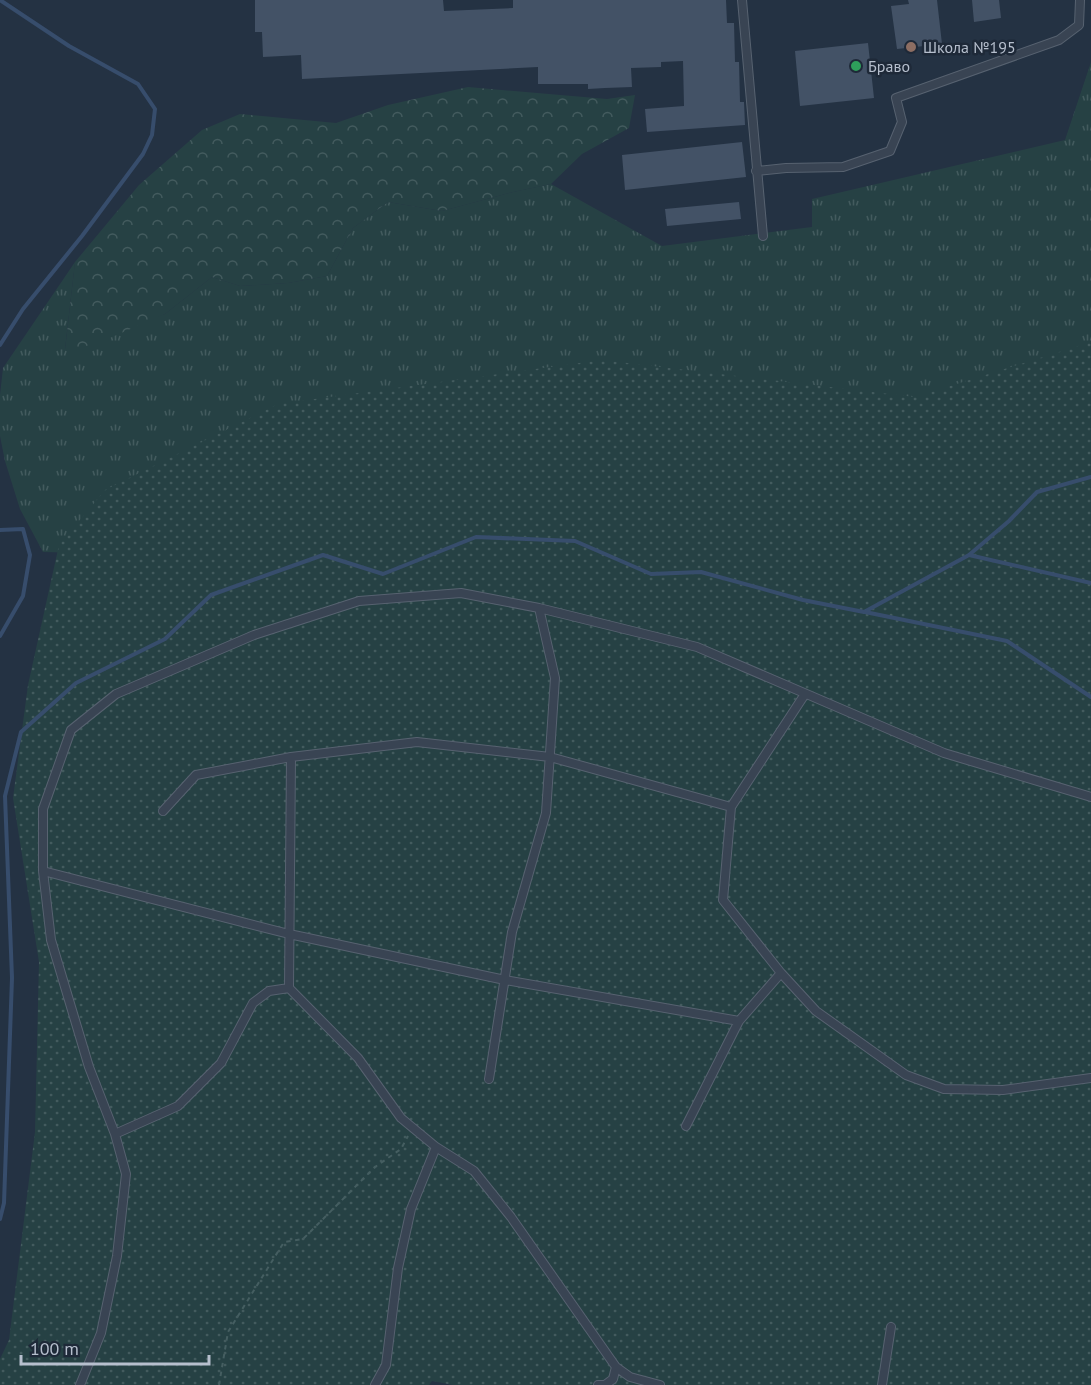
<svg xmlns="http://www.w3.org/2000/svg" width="1091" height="1385" font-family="'PT Sans',sans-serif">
<defs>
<pattern id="grass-tufts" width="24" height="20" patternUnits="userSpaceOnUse" patternTransform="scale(1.5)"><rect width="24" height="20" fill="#264144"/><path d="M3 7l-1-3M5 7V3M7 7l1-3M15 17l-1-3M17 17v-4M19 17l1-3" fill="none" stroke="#435b5e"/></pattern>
<pattern id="forest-crowns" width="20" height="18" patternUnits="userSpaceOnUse" patternTransform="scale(1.5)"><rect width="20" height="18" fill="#264144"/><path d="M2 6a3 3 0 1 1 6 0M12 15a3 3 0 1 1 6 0" fill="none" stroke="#435b5e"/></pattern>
<pattern id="park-dots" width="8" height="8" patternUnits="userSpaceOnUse" patternTransform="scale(1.5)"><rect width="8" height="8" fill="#264144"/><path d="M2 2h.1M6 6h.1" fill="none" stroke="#435b5e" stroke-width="1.8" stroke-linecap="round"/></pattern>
</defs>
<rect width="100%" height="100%" fill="#243243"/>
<path fill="url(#grass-tufts)" d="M1091 62V413L94 553 43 552 20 509 5 461 0 436V395L3 368 75 262 65 349 165 314 212 277 240 286 288 283 327 276 353 228 388 202 442 211 513 192 551 184 662 246 812 227V199L1065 140Z"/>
<path fill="url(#forest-crowns)" d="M468 87 607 99 635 95 629 128 582 154 551 184 513 192 442 211 388 202 353 228 327 276 288 283 240 286 212 277 165 314 96 344 65 350 75 262 139 185 202 130 240 114 336 123 388 105Z"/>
<path fill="url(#park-dots)" d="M1091 342V1385H453L432 1381 429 1385H0V1359L9 1340 35 1132 39 962 13 798 28 685 59 545 105 490 278 404 602 360 915 397Z"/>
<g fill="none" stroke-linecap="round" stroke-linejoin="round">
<path stroke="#374d6c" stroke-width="4" d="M0 0 69 46 138 84 155 109 152 135 143 154 82 236 23 309 0 345
M0 530 23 529 30 555 23 596 0 636
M969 555 1091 583
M865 612 1007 641 1091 697
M0 1219 4 1203 12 978 5 796 21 732 76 683 165 639 211 595 323 555 383 574 476 537 575 541 651 574 701 572 803 600 864 612 969 555 1009 521 1037 492 1091 477"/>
</g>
<path fill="#435266" d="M255 0H443L444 11 513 8V0H726L727 23H734L735 62H739L740 102H744L745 125 647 132 645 109 684 106 683 61 661 62V67L631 68 632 87 605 88 588 89V84H538V67L302 79 301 55 263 57 262 32H255Z
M908 0H937L942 44 897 49 891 6 909 4Z
M972 0H999L1001 18 974 22Z
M868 43 874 98 800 106 795 51Z
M742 142 746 177 625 190 622 155Z
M739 202 741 219 667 226 665 209Z"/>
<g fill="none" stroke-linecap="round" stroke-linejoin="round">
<g stroke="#576270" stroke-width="10">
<path id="service" d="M742 0 763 236
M756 171 786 168 843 167 890 151 902 122 896 98 1059 40 1079 25 1080 0
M805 694 731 807 723 900 781 973 816 1011 906 1075 944 1089 1003 1090 1091 1078
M291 757 289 988 358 1058 401 1118 436 1147 474 1171 511 1217 616 1367 630 1377 660 1385
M163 811 196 775 291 757 417 742 550 757 731 807
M43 871 289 934 505 980 739 1021
M489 1079 512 932 546 813 555 678 539 608
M686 1126 739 1021 781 973
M115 1134 178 1106 221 1063 253 1003 269 991 289 988
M80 1385 101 1333 117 1256 126 1174 115 1134 89 1067 51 940 43 871V809L71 730 116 694 254 635 359 601 461 593 539 608 697 647 944 753 1091 797
M375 1385 386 1365 398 1268 411 1209 436 1147
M598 1385H605L613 1379 616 1367
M882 1385 891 1327"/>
</g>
<path stroke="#455e61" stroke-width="2" stroke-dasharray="4.5 4.5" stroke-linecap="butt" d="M219 1385 228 1332 284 1242 303 1239 375 1167 401 1149 408 1136"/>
<use href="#service" stroke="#394453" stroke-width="8"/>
</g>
<circle fill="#8d6e63" stroke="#1e2938" stroke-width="2" cx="911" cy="47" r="6"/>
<circle fill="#2e9e5b" stroke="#1e2938" stroke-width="2" cx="856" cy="66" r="6"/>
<g text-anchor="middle" stroke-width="5" stroke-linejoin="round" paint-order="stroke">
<g font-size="16" fill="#b6bfcd" stroke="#1e2938" text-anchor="start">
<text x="923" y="53">Школа №195</text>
<text x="868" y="72">Браво</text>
</g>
</g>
<path d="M21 1355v9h188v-9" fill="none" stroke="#b6bfcd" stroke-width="3"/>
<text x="30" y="1355" font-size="18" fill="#b6bfcd" stroke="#1e2938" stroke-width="4.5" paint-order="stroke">100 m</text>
</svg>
